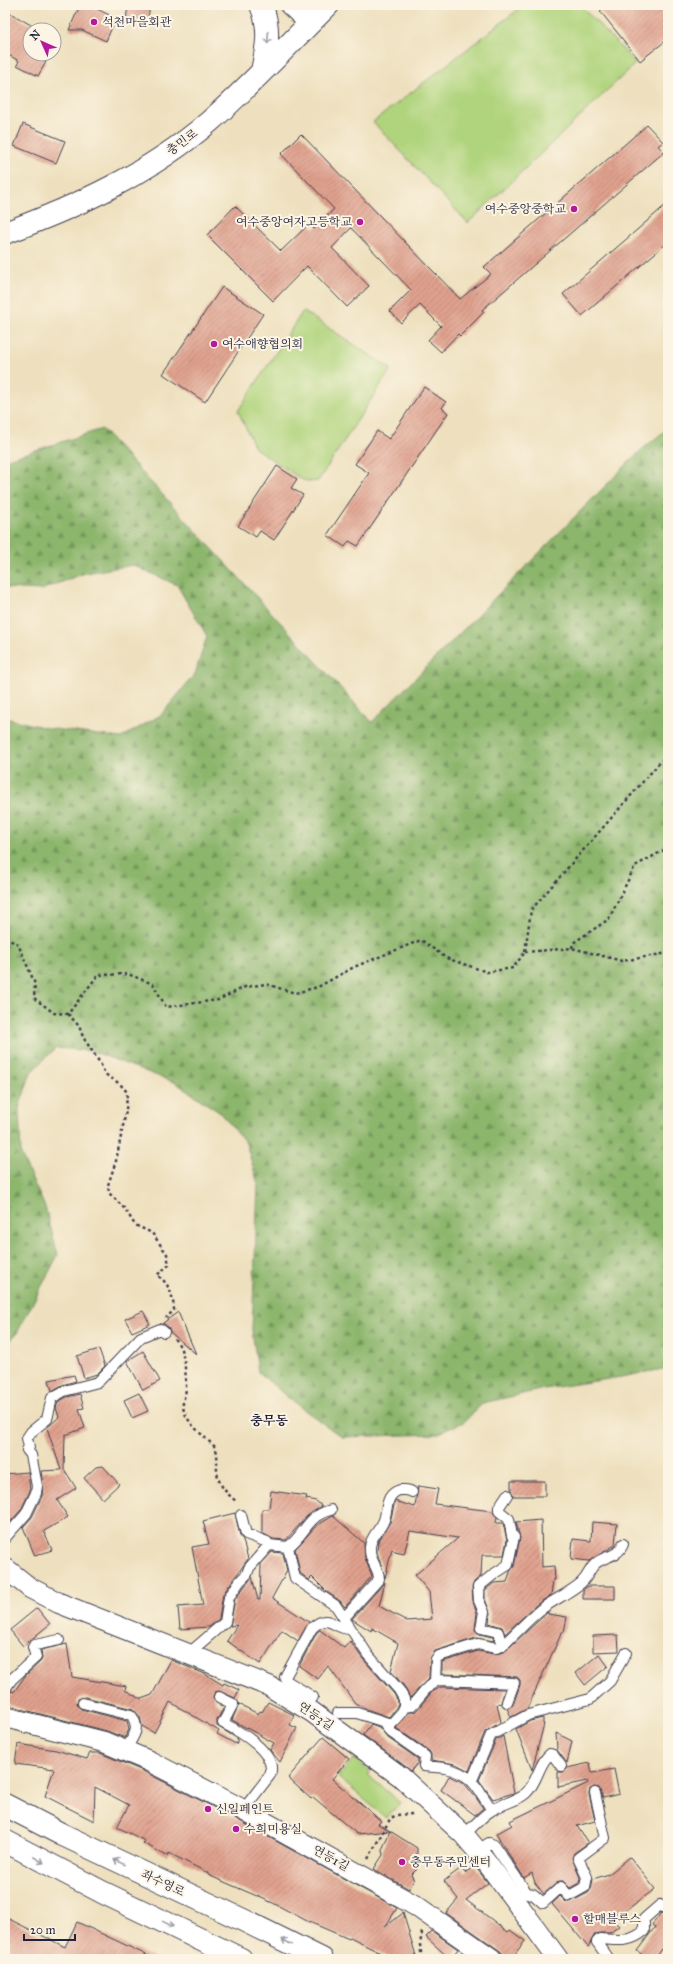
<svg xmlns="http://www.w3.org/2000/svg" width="673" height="1964" font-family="'IM FELL Great Primer','Noto Serif KR',serif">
<defs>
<pattern id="forest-firs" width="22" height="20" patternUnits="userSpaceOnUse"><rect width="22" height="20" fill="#8cb66c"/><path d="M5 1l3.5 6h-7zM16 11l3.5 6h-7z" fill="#72945a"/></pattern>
<pattern id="building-hatch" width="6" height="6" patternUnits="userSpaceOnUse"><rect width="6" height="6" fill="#e0a18e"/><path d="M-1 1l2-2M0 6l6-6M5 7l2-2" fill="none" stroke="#b58375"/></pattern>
</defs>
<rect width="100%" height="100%" fill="#fcf5e5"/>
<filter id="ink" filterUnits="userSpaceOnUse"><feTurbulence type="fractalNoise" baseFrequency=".025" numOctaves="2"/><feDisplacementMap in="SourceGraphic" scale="8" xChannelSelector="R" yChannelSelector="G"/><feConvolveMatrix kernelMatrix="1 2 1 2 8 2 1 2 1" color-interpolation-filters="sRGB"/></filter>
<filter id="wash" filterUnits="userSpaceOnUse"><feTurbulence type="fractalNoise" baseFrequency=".012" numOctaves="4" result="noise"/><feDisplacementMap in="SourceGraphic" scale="16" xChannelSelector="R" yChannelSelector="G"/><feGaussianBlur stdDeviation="0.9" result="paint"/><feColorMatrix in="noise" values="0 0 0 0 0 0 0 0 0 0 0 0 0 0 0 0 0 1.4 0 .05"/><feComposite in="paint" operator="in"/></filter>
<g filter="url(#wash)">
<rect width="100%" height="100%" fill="#eee0be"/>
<path fill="url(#forest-firs)" stroke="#576c54" d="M668 428V1368L621 1377 544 1389 483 1403 464 1422 437 1434 342 1437 292 1401 258 1372 252 1330 258 1184 246 1143 222 1114 176 1083 92 1051 56 1048 31 1072 19 1108 21 1155 45 1207 58 1255 17 1333 5 1346V718L47 728 121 738 161 715 195 674 207 636 177 585 133 565 85 573 41 590 5 588V460L102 429 372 722 640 451Z"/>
<path fill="#b0d47d" stroke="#697b5c" d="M524 5H580L636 63 468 223 373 122Z
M303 311 391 369 318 481 309 482 301 479 255 448 238 411Z
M354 1758 369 1771V1776L400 1803 386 1818 338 1777Z"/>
<g id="blocks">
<path fill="url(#building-hatch)" d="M80 5H88L116 18 106 41 82 30H69Z
M128 5H150L147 25 126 21Z
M608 5H668V39L640 61 600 11Z
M5 10 36 28 37 26 44 30H30V54H46L43 61 46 62 38 76 17 65 19 61 5 53Z
M23 124 65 141 56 163 14 146Z
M647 125 663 142 658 146 664 152 482 310 484 312 460 336 458 334 441 352 428 340 441 326 420 305 401 323 390 311 411 290 351 228 332 248 369 286 347 307 307 266 273 301 207 235 235 206 281 251 309 224 314 229 334 209 281 154 301 134 460 299 491 274 484 267Z
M668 203V242L582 316 563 294Z
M222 287 263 314 205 402 163 374Z
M424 387 446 402 442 408 448 413 358 546 349 541 345 547 327 535 369 473 355 464 377 431 389 439Z
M277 466 297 479 291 488 303 495 274 540 260 531 256 537 238 526Z
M143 1311 150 1324 132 1332 125 1319Z
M178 1312 196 1354 170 1332 168 1327 163 1323Z
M99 1349 105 1366 97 1374 84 1378 77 1356Z
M143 1351 160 1381 143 1390 127 1361Z
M74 1375 76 1381 62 1385 52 1391 49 1380Z
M139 1393 148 1411 132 1418 124 1400Z
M80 1394 84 1408 79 1409 85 1428 65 1435 64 1469 76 1488 57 1500 68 1517 44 1531 52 1550 35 1556 23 1527 32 1517 42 1496 43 1485 41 1471 61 1470 47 1428 59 1417 56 1408 58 1402 67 1397Z
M103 1466 119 1484 103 1499 84 1478 96 1467Z
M28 1472 30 1491 21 1510 5 1528V1474Z
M511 1481H545V1496H513L511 1490Z
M418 1486 438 1489 435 1504 492 1511 497 1517 496 1523H503L507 1540 504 1555H482L481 1576 474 1582 472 1587 473 1602 477 1613 475 1630 480 1634 493 1637 494 1641 476 1638 435 1651 430 1659 429 1678 410 1698 404 1686 391 1671 398 1643 372 1628 371 1631 352 1619 385 1582 379 1606 407 1621 432 1619 429 1592 415 1575 458 1538 410 1531 404 1554 395 1552 392 1549 385 1578 377 1552 378 1542 390 1522 395 1501 415 1507Z
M271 1491 307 1496 306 1499 316 1501 322 1506 307 1516 286 1540 273 1539 262 1533V1509H269Z
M235 1513 240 1536 243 1540 248 1559 223 1594 219 1619 209 1627 180 1629 178 1607 203 1605 192 1547 209 1544 203 1521Z
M333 1516 364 1543 365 1558 372 1576 345 1607 340 1601 327 1592 312 1577 309 1580 300 1573 295 1549 316 1526Z
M541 1520 542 1567 554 1566 555 1580H553L551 1595 536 1605 505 1634 502 1627 489 1623 490 1613 485 1599V1590L494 1583 507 1582 510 1572 514 1566 520 1538 516 1522Z
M592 1522 617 1524 615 1545 589 1561 571 1559 573 1539 591 1541Z
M272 1552 283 1553 287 1571 272 1598 309 1622 298 1641 282 1630 260 1664 227 1641 237 1625 230 1626 235 1599 252 1577 258 1600H260L261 1564Z
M588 1586H615V1599H583V1590Z
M37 1608 50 1624 23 1646 10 1630Z
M548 1612V1614L567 1617 564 1632H562L527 1709 511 1717 507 1708 513 1705 520 1685V1680L517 1677 442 1674V1662L478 1651 495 1654 504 1652Z
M320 1630 344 1648 350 1641 363 1659 394 1694 398 1701V1705L389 1717 369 1710 355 1703 328 1666 318 1679 299 1666 317 1632Z
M618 1635 619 1651 593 1652V1636Z
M67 1644 72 1677 126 1686 125 1690 141 1699 152 1695 171 1660 205 1674 223 1685 224 1683 239 1690 235 1698 219 1691 215 1692 213 1697 216 1703 224 1707 217 1720V1726L238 1739 236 1744 217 1734 219 1731 170 1702 154 1733 142 1726 140 1717 133 1709 85 1697 78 1699 77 1704 81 1709 127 1721 129 1729 125 1738 107 1731 25 1710 5 1703V1695L12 1691 14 1692 25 1676 41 1661 42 1658 41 1650Z
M599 1654 608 1666 585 1685 576 1673Z
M441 1687 505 1689 501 1703 497 1704 501 1722 485 1732 469 1771 456 1764 431 1760V1754L429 1751 396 1728 408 1713 416 1711 432 1692Z
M268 1702 294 1715 290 1725 297 1728 280 1762 270 1750 274 1743 232 1720 239 1704 258 1714 260 1711 262 1712Z
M543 1718V1724H544L532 1770 516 1729 530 1721Z
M371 1724 379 1727 388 1738 418 1759V1763L411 1771 363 1735Z
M556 1733 572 1741 567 1763 557 1750Z
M503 1736 514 1793 493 1799 479 1780 496 1740Z
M323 1737 349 1759 332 1779 381 1821 378 1824 390 1831 357 1834 313 1797 311 1799 288 1778Z
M18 1744 56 1750 87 1759 90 1753H100L143 1771 229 1815 397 1908 385 1927 403 1913 417 1959H393L350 1938 349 1939 307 1921 273 1903 208 1875V1873L169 1853 167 1856 143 1843 145 1841 117 1827 129 1805 95 1787 94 1821 45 1796 54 1769 15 1764Z
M590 1763 592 1773 614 1769 619 1794 603 1798 599 1788 594 1787 590 1789 589 1794 595 1821 577 1826 588 1843 574 1853 572 1858 580 1878 579 1883 570 1888 563 1881H559L544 1894 535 1883 532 1873 524 1878 496 1834 512 1825 510 1821 588 1783 587 1781 558 1787V1772H562L567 1768Z
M449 1776 464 1783 477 1799 483 1808 475 1815 441 1790Z
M390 1831 417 1848V1869L411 1875 414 1880 409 1889 374 1869 383 1855 382 1850Z
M630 1857 655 1889 613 1920 619 1926 610 1933H600L595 1934 588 1947 552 1904 560 1896 566 1902H570L588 1893 591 1889 593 1879 609 1874Z
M475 1866 488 1883 466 1900 508 1932 510 1930 525 1941 511 1959H508L499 1950 446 1913 458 1899 444 1881 461 1868 465 1873Z
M661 1913 668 1916V1953L662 1949 655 1959H648L637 1951 655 1927 652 1925Z
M5 1917 65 1947 77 1922 155 1959H17L5 1953Z
M432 1931 458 1949 450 1959 426 1937Z"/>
</g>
</g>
<g filter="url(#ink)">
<use href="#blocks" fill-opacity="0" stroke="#413e4f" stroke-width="1"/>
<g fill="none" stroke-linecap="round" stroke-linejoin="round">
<g stroke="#413e4f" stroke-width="12">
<path id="service" d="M5 1538 26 1514 36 1493 37 1486 31 1455 27 1450 29 1447 27 1438 31 1432 47 1419 52 1398 64 1391 98 1382 141 1337 160 1329 164 1332
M269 1545 288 1547C306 1534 306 1516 331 1510
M288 1547 295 1578 336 1606 368 1655 399 1690 404 1699V1707L401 1713 391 1724 357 1713H338
M344 1618 379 1579C379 1566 369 1563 370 1547 371 1535 380 1531 384 1520 388 1509 385 1494 400 1490 405 1490 408 1489 412 1492
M502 1646 498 1632 481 1628 484 1612 479 1601 478 1587 494 1574 508 1565 514 1537 512 1536 509 1519 499 1511V1507L507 1495
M188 1654 225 1622 229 1597 240 1581 247 1574 249 1568 269 1545 267 1542 246 1534 241 1515
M435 1681 436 1659 439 1656 478 1644 496 1648 502 1646C515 1634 527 1621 540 1610 553 1600 568 1594 581 1583 589 1576 589 1569 595 1564 604 1555 618 1558 623 1544
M5 1689 12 1679 36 1657 33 1647 35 1645 59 1640
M219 1697 233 1704 223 1723C239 1731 278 1753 270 1775L243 1810
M83 1703 131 1715C142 1730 132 1737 125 1751
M404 1707 411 1706C420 1698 428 1682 440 1680L514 1683 507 1702
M305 1708 313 1697 287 1681 285 1677 312 1628C330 1611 333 1630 351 1629
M385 1724 388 1729 392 1733 425 1756 424 1766C431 1767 438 1767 445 1768 473 1774 477 1788 492 1810
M472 1780 491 1735 528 1715 590 1699 610 1681 626 1653
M464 1835C473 1827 482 1816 492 1810 503 1803 516 1802 526 1793 538 1782 538 1764 550 1754L553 1755 561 1766
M477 1851 489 1843 494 1845 527 1893 533 1894 543 1903 561 1887 569 1896 585 1887 587 1877 578 1858 605 1838 595 1793
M609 1959 597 1942 600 1939C618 1940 630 1943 644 1931V1919L660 1905 668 1910"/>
</g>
<g stroke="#413e4f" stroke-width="22">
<path id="minor" d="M290 5 310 23
M5 1568 30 1588 59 1603 269 1686 312 1712 400 1776 464 1835 485 1860 558 1959
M5 1717 104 1742 149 1761 234 1805 416 1906 492 1959"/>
</g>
<g stroke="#413e4f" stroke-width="24">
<path id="tertiary" d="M261 5C271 28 267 48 262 71
M5 233C78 206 150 173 209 122 251 85 289 44 328 5"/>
</g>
<g stroke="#413e4f" stroke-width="24">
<path id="primary" d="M5 1805 63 1835 243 1920 322 1959
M5 1841 102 1892 241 1959"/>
</g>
<path stroke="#413e4f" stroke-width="2.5" stroke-dasharray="3 3" stroke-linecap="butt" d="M5 938 18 944 35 984 34 998 54 1013 68 1014 98 975 128 974 153 984 166 1007 218 1000 245 987 266 984 295 993 318 987 354 967 421 940 446 958 487 972 513 968 525 952 531 910 668 753
M572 948 573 943 609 919 635 866 668 848
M525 952 572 948 622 961 668 953
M68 1014 79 1026 83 1037 100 1063 105 1074 120 1084 127 1092 126 1111 116 1161 108 1185 109 1193 125 1209 135 1225 152 1233 167 1254 169 1265 157 1275C169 1283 173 1295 174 1310L166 1318
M174 1339C185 1347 186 1375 186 1388 186 1394 182 1401 183 1407 186 1423 204 1436 215 1447 218 1453 217 1459 217 1466 216 1483 225 1492 237 1502
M368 1859 390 1819 396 1815 413 1814
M422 1959 420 1945 422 1932"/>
<use href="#service" stroke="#fff" stroke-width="10"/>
<use href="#minor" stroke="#fff" stroke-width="20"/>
<use href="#tertiary" stroke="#fff" stroke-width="22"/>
<use href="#primary" stroke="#fff" stroke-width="22"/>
</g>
<defs><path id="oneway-shaft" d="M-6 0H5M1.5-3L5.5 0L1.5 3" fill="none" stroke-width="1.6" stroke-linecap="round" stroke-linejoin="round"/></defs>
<g stroke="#9c9ca7">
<use href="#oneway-shaft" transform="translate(268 38) rotate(94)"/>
<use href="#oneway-shaft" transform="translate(39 1860) rotate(30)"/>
<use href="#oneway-shaft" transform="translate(119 1862) rotate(-154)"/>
<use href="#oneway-shaft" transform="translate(168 1924) rotate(26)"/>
<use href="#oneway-shaft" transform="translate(287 1942) rotate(-153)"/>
</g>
</g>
<g fill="#b5179e" stroke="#fcf5e5" stroke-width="1.5">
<circle cx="94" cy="22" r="4"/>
<circle cx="574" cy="209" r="4"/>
<circle cx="360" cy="222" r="4"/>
<circle cx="214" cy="344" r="4"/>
<circle cx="208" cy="1809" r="4"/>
<circle cx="236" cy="1829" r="4"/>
<circle cx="402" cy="1862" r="4"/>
<circle cx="575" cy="1919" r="4"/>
</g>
<g text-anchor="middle" stroke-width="4" stroke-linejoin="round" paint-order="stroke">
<g font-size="12" fill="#22223b" stroke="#fcf5e5" text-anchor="start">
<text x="102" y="26">석천마을회관</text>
<text x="566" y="213" text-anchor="end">여수중앙중학교</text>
<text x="352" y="226" text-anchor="end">여수중앙여자고등학교</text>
<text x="222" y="348">여수애향협의회</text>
<text x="216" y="1813">신일페인트</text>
<text x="244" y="1833">수희미용실</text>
<text x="410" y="1866">충무동주민센터</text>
<text x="583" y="1923">할매블루스</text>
</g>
<g font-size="12" fill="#22223b" stroke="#fcf5e5">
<text transform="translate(182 142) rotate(-36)" y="4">충민로</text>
<text transform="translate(316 1716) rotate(34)" y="4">연등3길</text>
<text transform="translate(331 1858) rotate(29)" y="4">연등1길</text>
<text transform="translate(163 1883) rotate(25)" y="4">좌수영로</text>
</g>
<g font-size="13" font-weight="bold" fill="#22223b" stroke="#fcf5e5">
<text x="269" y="1425">충무동</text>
</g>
</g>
<rect width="673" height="1964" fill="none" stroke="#fcf5e5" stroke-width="20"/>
<g transform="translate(42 42) rotate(315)"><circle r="19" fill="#fcf5e5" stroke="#a5a1a1"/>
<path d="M0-3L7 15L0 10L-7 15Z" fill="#b5179e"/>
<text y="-6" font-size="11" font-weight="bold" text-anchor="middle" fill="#22223b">N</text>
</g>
<path d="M24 1934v6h51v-6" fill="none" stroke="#22223b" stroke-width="2"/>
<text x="30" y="1934" font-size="12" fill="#22223b" stroke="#fcf5e5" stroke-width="3" paint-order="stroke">20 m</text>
</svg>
